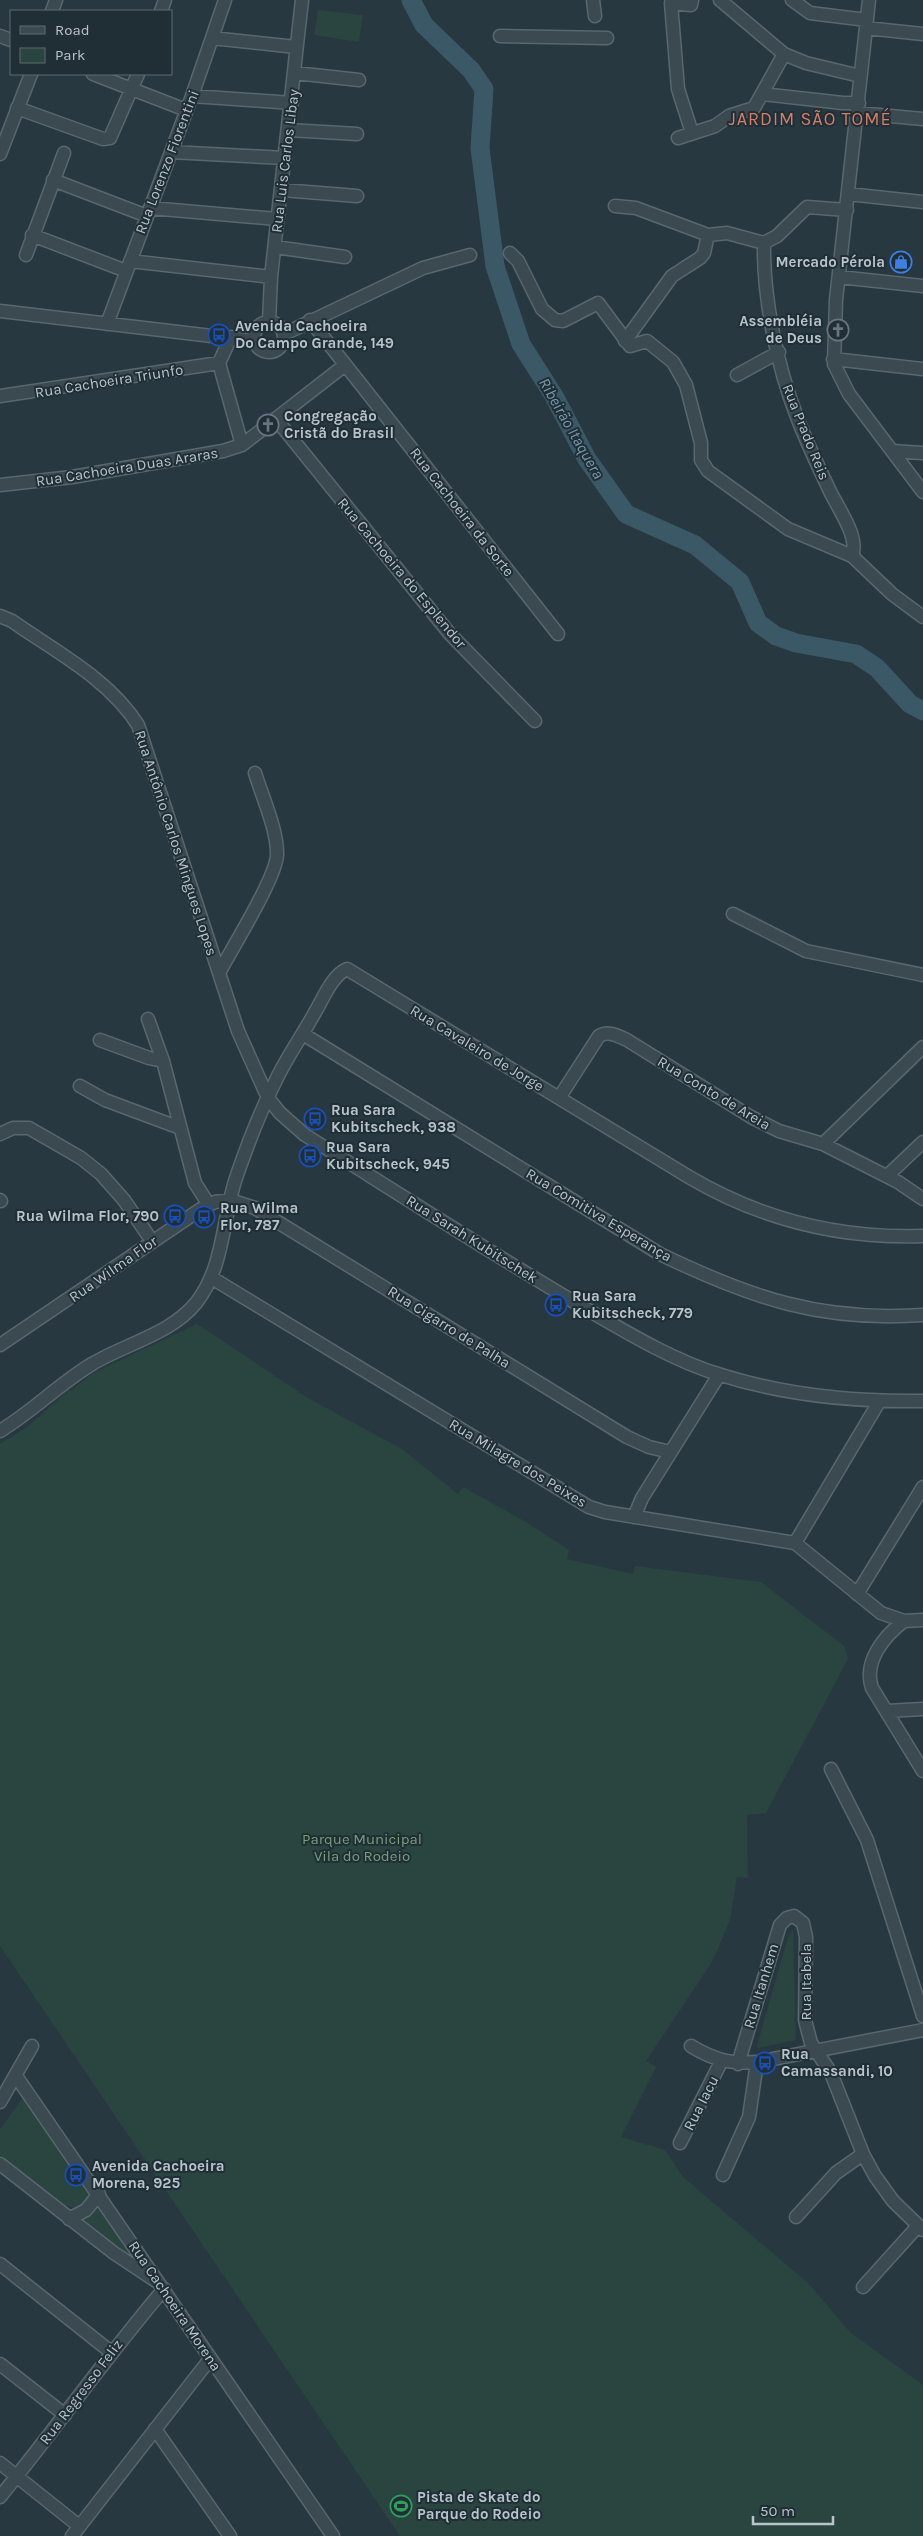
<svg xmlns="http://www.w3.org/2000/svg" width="923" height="2536" font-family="Karla,sans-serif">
<rect width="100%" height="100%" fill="#273841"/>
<path fill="#2a4440" d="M318 10 363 15 359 42 314 35Z
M197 1324 308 1398 402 1449 458 1494 463 1487 526 1522 569 1550 567 1559 633 1574 635 1566 761 1582 844 1646 848 1659 766 1813 747 1815 748 1878 737 1877 730 1920 712 1962 646 2061 656 2067 621 2137 665 2150 683 2177 808 2283 851 2333 923 2385V2536H400L0 1946V1444L27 1427 69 1390 71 1391 93 1373Z
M793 1930 796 2040 758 2048 757 2045 788 1937Z
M25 2095 93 2191 79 2208 66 2206 0 2155V2129Z
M100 2202 134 2249 128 2254 82 2218Z"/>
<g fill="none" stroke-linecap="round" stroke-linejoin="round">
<path stroke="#3b5867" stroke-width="19" d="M411 0 424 25 471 70 484 89 480 148 495 266 521 344 554 396 587 459 626 514 695 545 740 582 758 623 776 636 796 643 856 654 877 668 910 704 923 711"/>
<g stroke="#59676e" stroke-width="15">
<path id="minor" d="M593 0 595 16
M720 0 784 54 806 63 860 76
M792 0 810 13 867 20
M869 0 836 300 834 364 849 394 923 492
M52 11 56 0
M161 11 165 0
M866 28 923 34
M0 36 11 40
M500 36 607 38
M212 38 296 47
M295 73 359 80
M93 74 186 110
M762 94 843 103H859
M192 96 292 103
M17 108 103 139 110 138 138 74
M858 113 923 119
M289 130 357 134
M692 133 678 89 671 3 691 5 692 0
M678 138 715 126 729 116 754 108 784 54
M171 152 285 158
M0 154 31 74
M53 180 147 216
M282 190 357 196
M848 194 923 202
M615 206 636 208 708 235
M150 208 277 219
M32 235 126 271
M764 243C763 297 777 366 797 417 806 441 817 464 828 487 836 506 860 536 852 556
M764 243 777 236 807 207 847 210
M275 247 345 257
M510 253 518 261 542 309 555 320 563 321 598 303 630 346 647 341 673 362 686 385 701 443V460L708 471 788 529 852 556 892 594 923 617
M26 255 64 153
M130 261 271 277
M839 277 923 286
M0 311 254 341
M310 320 558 634
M269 322 271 277 302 0
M254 337a15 15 0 1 1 30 0a15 15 0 1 1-30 0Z
M107 324 192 96 225 0
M284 334 423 268 470 255
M231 337 219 363 242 445
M625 341 672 276 700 258 704 253 708 235 727 233 764 243
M833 359 923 369
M737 375 779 352
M0 396 219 363
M276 419 450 634 535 721
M892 451 923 453
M0 485 72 477 223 451 242 445 345 365
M0 616 12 621C56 652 109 679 138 725L238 1031 268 1098 280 1113 305 1135C393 1190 480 1246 569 1299 616 1326 670 1360 721 1375 788 1396 854 1402 923 1401
M733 914 806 951 923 975
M219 973C232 948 276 878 277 855 278 831 262 796 255 773
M148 1019 163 1061 195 1183 209 1205
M303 1034 660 1254C751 1298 821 1322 923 1315
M100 1040 149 1058 163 1061
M80 1086 105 1100 180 1128
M559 1098 599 1036C608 1030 618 1036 627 1040L751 1117 779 1131 823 1144 898 1182 923 1199
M0 1134 13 1128H29L81 1158 101 1174 124 1200 152 1241
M823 1144 923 1047
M887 1176 923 1142
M0 1200 1 1201
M212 1278 589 1507 605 1512 795 1543 881 1613 904 1621 923 1620
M0 1345 201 1209 215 1202 230 1200 255 1208 627 1437 649 1447 670 1452
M0 1431C33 1411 59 1384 92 1364 125 1344 171 1334 196 1303 225 1266 222 1217 237 1175 248 1143 261 1110 276 1080 287 1057 302 1036 314 1014 322 1001 332 975 347 969L689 1177C762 1220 838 1239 923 1236
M634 1517 642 1498 719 1375
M795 1543 879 1402
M857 1594 923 1487
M904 1621C884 1636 863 1662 872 1688L923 1771
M887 1711 923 1709
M831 1769 867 1840 923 2016
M691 2046C714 2060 730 2064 757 2062L923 2030
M738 2064 780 1925 787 1918 794 1916 803 1923 806 1937 805 2020 811 2043 831 2073 863 2154 875 2176 893 2201 923 2230
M16 2076 333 2536
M0 2102 32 2046
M680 2143 721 2062
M0 2164 114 2253 156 2281
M723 2175 749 2117 757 2062
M796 2217 836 2173 863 2154
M69 2219 86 2210 99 2194
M0 2264 111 2352
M863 2287 918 2226
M0 2364 65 2415
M155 2429 230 2536
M0 2463 79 2526
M0 2497C56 2428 107 2356 164 2289
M72 2536 210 2359"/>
</g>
<use href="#minor" stroke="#3b4951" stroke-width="12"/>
</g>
<defs>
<g id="shop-ring" transform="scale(1.125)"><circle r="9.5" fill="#202e36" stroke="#3f7fe0" stroke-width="1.5"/><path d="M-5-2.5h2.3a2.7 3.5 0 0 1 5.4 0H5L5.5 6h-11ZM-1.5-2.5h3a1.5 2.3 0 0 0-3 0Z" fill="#3f7fe0"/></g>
<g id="church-ring" transform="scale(1.125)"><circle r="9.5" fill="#202e36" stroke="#6b7280" stroke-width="1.5"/><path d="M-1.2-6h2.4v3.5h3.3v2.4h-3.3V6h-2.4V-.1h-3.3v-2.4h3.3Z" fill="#6b7280"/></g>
<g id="bus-ring" transform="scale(1.125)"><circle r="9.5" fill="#202e36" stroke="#1a4fb4" stroke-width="1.5"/><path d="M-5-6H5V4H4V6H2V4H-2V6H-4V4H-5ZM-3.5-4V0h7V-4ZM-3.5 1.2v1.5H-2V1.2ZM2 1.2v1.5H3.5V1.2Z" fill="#1a4fb4"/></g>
<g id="stadium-ring" transform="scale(1.125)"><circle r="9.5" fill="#202e36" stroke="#2e9e5b" stroke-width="1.5"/><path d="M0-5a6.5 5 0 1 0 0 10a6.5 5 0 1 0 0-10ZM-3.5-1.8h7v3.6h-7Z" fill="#2e9e5b"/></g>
</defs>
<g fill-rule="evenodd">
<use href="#shop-ring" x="901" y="262"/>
<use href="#church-ring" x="838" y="330"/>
<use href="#bus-ring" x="219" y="335"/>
<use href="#church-ring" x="268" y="425"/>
<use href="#bus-ring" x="315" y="1119"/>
<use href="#bus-ring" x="310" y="1156"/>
<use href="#bus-ring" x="175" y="1216"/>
<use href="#bus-ring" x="204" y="1217"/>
<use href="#bus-ring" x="556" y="1305"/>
<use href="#bus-ring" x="765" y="2063"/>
<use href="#bus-ring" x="76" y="2175"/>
<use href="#stadium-ring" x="401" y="2506"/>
</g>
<g text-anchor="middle" stroke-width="4" stroke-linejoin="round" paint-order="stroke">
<g font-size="15" fill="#b8c4cb" stroke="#202e36">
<text transform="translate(285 161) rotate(-83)" y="5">Rua Luis Carlos Libay</text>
<text transform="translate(167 162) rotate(-69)" y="5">Rua Lorenzo Fiorentini</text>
<text transform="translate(109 381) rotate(-9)" y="5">Rua Cachoeira Triunfo</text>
<text transform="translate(806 432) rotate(68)" y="5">Rua Prado Reis</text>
<text transform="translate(127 467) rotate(-9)" y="5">Rua Cachoeira Duas Araras</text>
<text transform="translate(462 512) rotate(52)" y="5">Rua Cachoeira da Sorte</text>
<text transform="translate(402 573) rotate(50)" y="5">Rua Cachoeira do Esplendor</text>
<text transform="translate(176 843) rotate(72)" y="5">Rua Antônio Carlos Mingues Lopes</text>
<text transform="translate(477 1048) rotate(31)" y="5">Rua Cavaleiro de Jorge</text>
<text transform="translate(714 1093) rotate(31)" y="5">Rua Conto de Areia</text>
<text transform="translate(599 1215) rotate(31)" y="5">Rua Comitiva Esperança</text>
<text transform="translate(472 1239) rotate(32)" y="5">Rua Sarah Kubitschek</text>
<text transform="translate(113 1269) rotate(-35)" y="5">Rua Wilma Flor</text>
<text transform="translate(449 1327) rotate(32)" y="5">Rua Cigarro de Palha</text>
<text transform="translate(518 1463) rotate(31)" y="5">Rua Milagre dos Peixes</text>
<text transform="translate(806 1982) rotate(-90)" y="5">Rua Itabela</text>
<text transform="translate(761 1986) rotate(-73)" y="5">Rua Itanhem</text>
<text transform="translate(701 2103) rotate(-63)" y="5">Rua Iacu</text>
<text transform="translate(175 2306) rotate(56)" y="5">Rua Cachoeira Morena</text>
<text transform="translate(81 2392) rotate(-53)" y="5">Rua Regresso Feliz</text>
</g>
<g font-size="15" font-weight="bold" fill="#b8c4cb" stroke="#202e36" text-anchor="start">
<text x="885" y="267" text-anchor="end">Mercado Pérola</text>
<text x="822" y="326" text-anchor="end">Assembléia<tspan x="822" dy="17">de Deus</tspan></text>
<text x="235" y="331">Avenida Cachoeira<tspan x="235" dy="17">Do Campo Grande, 149</tspan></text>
<text x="284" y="421">Congregação<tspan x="284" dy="17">Cristã do Brasil</tspan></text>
<text x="331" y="1115">Rua Sara<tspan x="331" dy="17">Kubitscheck, 938</tspan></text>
<text x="326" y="1152">Rua Sara<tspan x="326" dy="17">Kubitscheck, 945</tspan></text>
<text x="220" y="1213">Rua Wilma<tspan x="220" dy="17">Flor, 787</tspan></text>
<text x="159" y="1221" text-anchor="end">Rua Wilma Flor, 790</text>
<text x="572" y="1301">Rua Sara<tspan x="572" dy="17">Kubitscheck, 779</tspan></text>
<text x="781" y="2059">Rua<tspan x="781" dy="17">Camassandi, 10</tspan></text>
<text x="92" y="2171">Avenida Cachoeira<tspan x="92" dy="17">Morena, 925</tspan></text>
<text x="417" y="2502">Pista de Skate do<tspan x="417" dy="17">Parque do Rodeio</tspan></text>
</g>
<g font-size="15" fill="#77a076" stroke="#202e36">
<text x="362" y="1844">Parque Municipal<tspan x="362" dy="17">Vila do Rodeio</tspan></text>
</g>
<g font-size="16" font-style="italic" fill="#799bad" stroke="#202e36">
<text transform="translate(572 428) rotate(60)" y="6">Ribeirão Itaquera</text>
</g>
<g font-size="18" letter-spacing="1" fill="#d47f6a" stroke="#202e36">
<text x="810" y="125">JARDIM SÃO TOMÉ</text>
</g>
</g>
<rect x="10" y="10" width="162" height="65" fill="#202e36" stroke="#5d6a72"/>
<rect x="20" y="26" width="25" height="8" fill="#3b4951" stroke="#5d6a72"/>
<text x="55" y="35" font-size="15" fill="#b8c4cb">Road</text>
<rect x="20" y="48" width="25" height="15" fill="#2a4440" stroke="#5d6a72"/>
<text x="55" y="60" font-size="15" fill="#b8c4cb">Park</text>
<path d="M753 2516v8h80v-8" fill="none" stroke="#b8c4cb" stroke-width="2.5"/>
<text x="760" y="2516" font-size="15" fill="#b8c4cb" stroke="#202e36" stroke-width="4" paint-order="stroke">50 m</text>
</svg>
